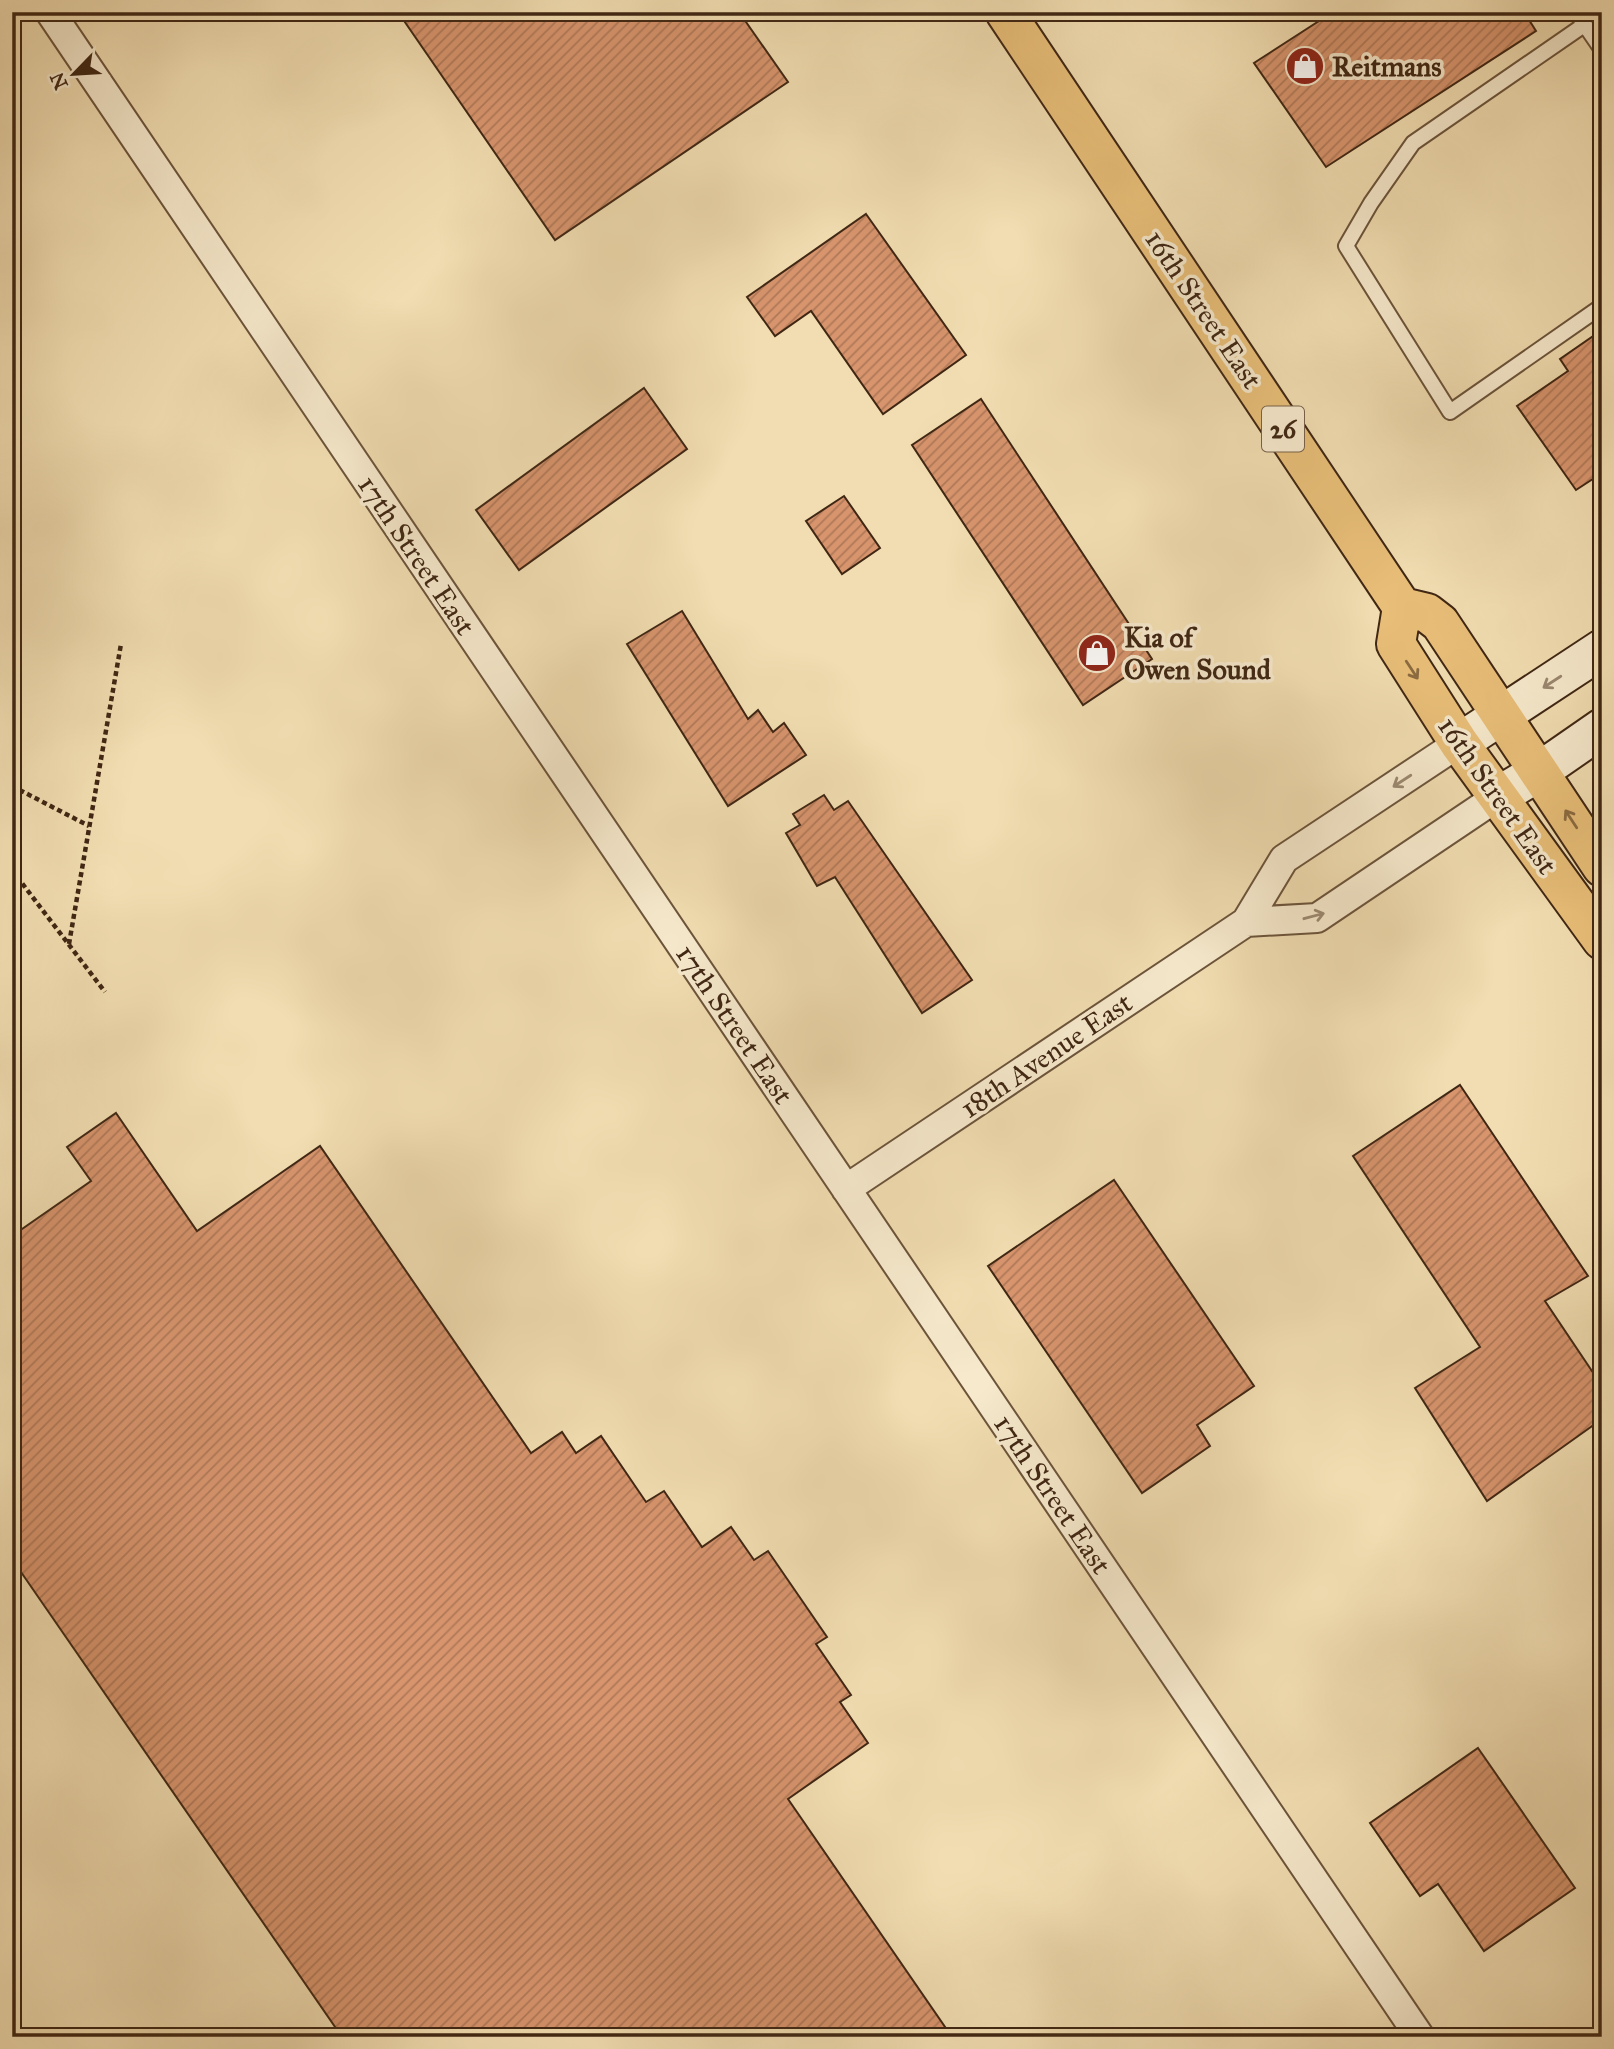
<svg xmlns="http://www.w3.org/2000/svg" width="1614" height="2049" font-family="'IM FELL Great Primer',serif">
<defs>
<pattern id="building-hatch" width="6" height="6" patternUnits="userSpaceOnUse" patternTransform="scale(1.75)"><rect width="6" height="6" fill="#d7946d"/><path d="M-1 1l2-2M0 6l6-6M5 7l2-2" fill="none" stroke="#b07958"/></pattern>
</defs>
<rect width="100%" height="100%" fill="#f1ddb1"/>
<filter id="stains"><feTurbulence type="fractalNoise" baseFrequency=".00286" numOctaves="4"/><feColorMatrix values="0 0 0 0 .2 0 0 0 0 .09 0 0 0 0 .02 0 0 0 .5 -.17"/></filter>
<radialGradient id="worn" r=".72"><stop offset=".6" stop-color="#630" stop-opacity="0"/><stop offset="1" stop-color="#630" stop-opacity=".3"/></radialGradient>
<path fill="url(#building-hatch)" stroke="#402714" stroke-width="2" d="M398 12H739L788 82 555 240Z
M1333 12H1524L1536 31 1326 167 1254 63Z
M866 214 966 355 883 414 811 311 775 336 747 297Z
M1602 330V473L1576 490 1517 406 1568 371 1560 359Z
M644 388 687 449 519 570 476 510Z
M981 399 1152 659 1083 705 912 445Z
M844 496 880 548 842 574 806 521Z
M682 611 748 719 758 710 773 732 784 723 806 755 728 806 627 644Z
M824 795 834 810 848 801 972 980 922 1013 835 877 817 886 786 833 800 825 793 814Z
M1460 1085 1588 1276 1545 1301 1602 1386V1419L1487 1501 1415 1388 1480 1347 1353 1156Z
M116 1113 197 1231 320 1146 531 1453 562 1432 576 1453 601 1436 646 1502 664 1491 702 1547 731 1527 754 1560 768 1551 827 1637 816 1644 851 1695 840 1702 868 1743 788 1799 952 2037H342L12 1559V1236L91 1181 67 1147Z
M1114 1180 1254 1386 1197 1425 1210 1446 1142 1493 988 1266Z
M1478 1748 1575 1888 1484 1951 1438 1884 1420 1896 1370 1823Z"/>
<g fill="none" stroke-linecap="round" stroke-linejoin="round">
<g stroke="#6c543b" stroke-width="18">
<path id="lane" d="M1576 12 1602 50
M1584 25 1413 143 1371 203 1346 246 1450 412 1602 306"/>
</g>
<g stroke="#6c543b" stroke-width="32">
<path id="street" d="M50 12 1420 2037
M1246 922 1317 918 1497 797
M846 1189 1246 922 1284 859 1459 743"/>
</g>
<g stroke="#402714" stroke-width="42">
<path id="secondary" d="M1459 743 1602 649
M1497 797 1540 771 1602 728"/>
</g>
<g stroke="#402714" stroke-width="42">
<path id="primary" d="M1005 12 1402 607 1427 613 1440 623 1602 867
M1402 607 1396 644 1459 743 1602 940"/>
</g>
<path stroke="#402714" stroke-width="4.5" stroke-dasharray="5 3.5" stroke-linecap="butt" d="M12 786 89 826
M12 870 105 992
M69 944 121 644"/>
<use href="#lane" stroke="#f6e9cc" stroke-width="14"/>
<use href="#street" stroke="#f6e9cc" stroke-width="28"/>
<use href="#secondary" stroke="#f6e9cc" stroke-width="38"/>
<use href="#primary" stroke="#e8be78" stroke-width="38"/>
</g>
<defs><path id="oneway-shaft" d="M-6 0H5M1.5-3L5.5 0L1.5 3" fill="none" stroke-width="1.6" stroke-linecap="round" stroke-linejoin="round" transform="scale(1.75)"/></defs>
<g stroke="#8c6b41">
<use href="#oneway-shaft" transform="translate(1412 670) rotate(57)"/>
<use href="#oneway-shaft" transform="translate(1571 819) rotate(-123)"/>
</g>
<g stroke="#9b8870">
<use href="#oneway-shaft" transform="translate(1552 682) rotate(147)"/>
<use href="#oneway-shaft" transform="translate(1402 781) rotate(147)"/>
<use href="#oneway-shaft" transform="translate(1314 916) rotate(-15)"/>
</g>
<defs>
<g id="shop-disc" transform="scale(2.0125)"><circle r="9.5" fill="#8f2418" stroke="#f6e9cc"/><path d="M-5-2.5h2.3a2.7 3.5 0 0 1 5.4 0H5L5.5 6h-11ZM-1.5-2.5h3a1.5 2.3 0 0 0-3 0Z" fill="#fff"/></g>
</defs>
<g fill-rule="evenodd">
<use href="#shop-disc" x="1305" y="66"/>
<use href="#shop-disc" x="1097" y="653"/>
</g>
<g text-anchor="middle" stroke-width="7" stroke-linejoin="round" paint-order="stroke">
<rect fill="#f6e9cc" stroke="#77614b" stroke-width="2" x="1262" y="406.5" width="42" height="45" rx="5"/>
<g font-size="26" font-weight="bold" fill="#402714">
<text x="1283" y="438">26</text>
</g>
<g font-size="28" font-weight="bold" fill="#402714" stroke="#f6e9cc" text-anchor="start">
<text x="1332" y="76">Reitmans</text>
<text x="1124" y="647">Kia of<tspan x="1124" dy="32">Owen Sound</tspan></text>
</g>
<g font-size="28" fill="#402714" stroke="#f6e9cc">
<text transform="translate(1204 309) rotate(56)" y="10">16th Street East</text>
<text transform="translate(417 555) rotate(56)" y="10">17th Street East</text>
<text transform="translate(1498 795) rotate(55)" y="10">16th Street East</text>
<text transform="translate(735 1024) rotate(56)" y="10">17th Street East</text>
<text transform="translate(1046 1055) rotate(-34)" y="10">18th Avenue East</text>
<text transform="translate(1053 1494) rotate(56)" y="10">17th Street East</text>
</g>
</g>
<rect width="1614" height="2049" fill="none" stroke="#f1ddb1" stroke-width="42"/>
<rect x="14" y="14" width="1586" height="2021" fill="none" stroke="#402714" stroke-width="3.5"/>
<rect x="21" y="21" width="1572" height="2007" fill="none" stroke="#402714" stroke-width="2"/>
<g transform="translate(74 74) rotate(245)" stroke="#f6e9cc" stroke-width="5" paint-order="stroke">
<path d="M0-5L12 26L0 18L-12 26Z" fill="#402714"/>
<text y="-10" font-size="19" font-weight="bold" text-anchor="middle" fill="#402714">N</text>
</g>
<rect width="100%" height="100%" filter="url(#stains)"/>
<rect width="100%" height="100%" fill="url(#worn)"/>
</svg>
